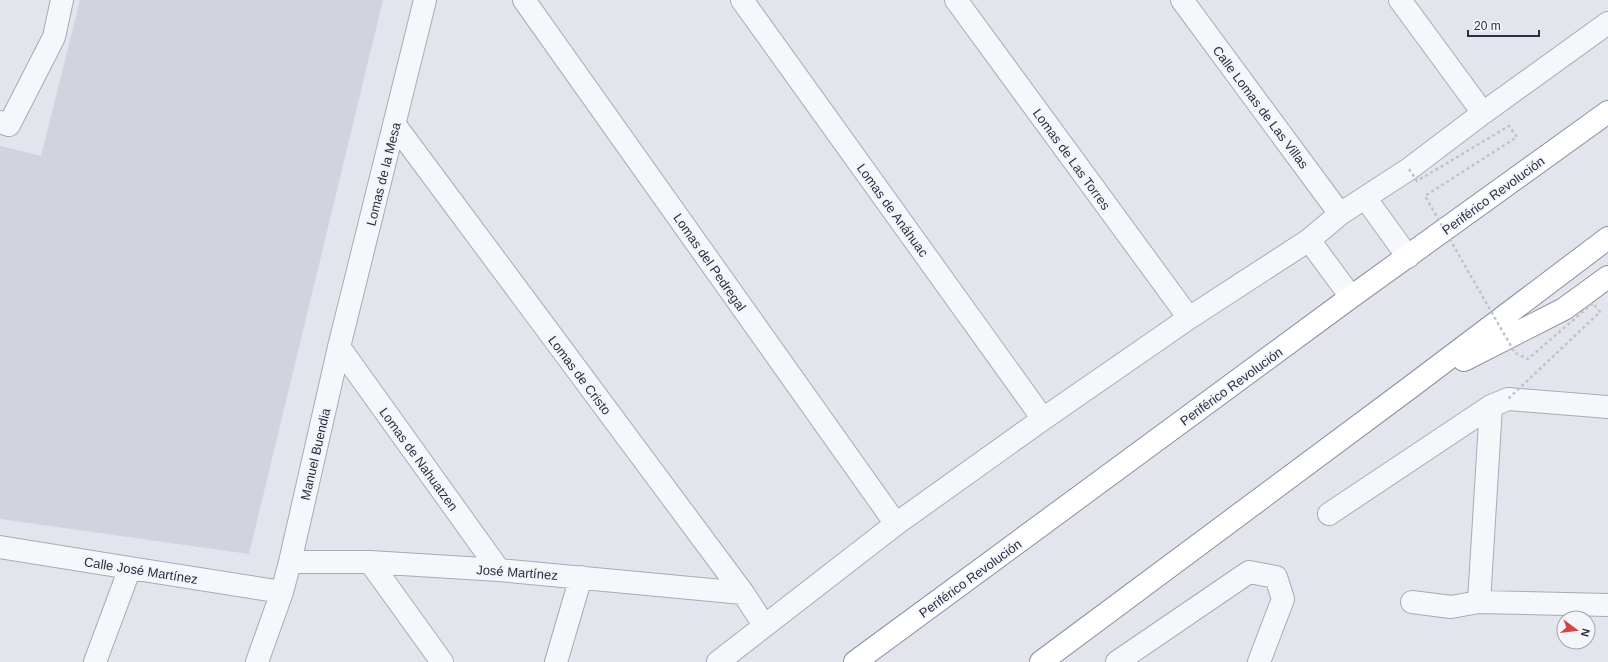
<svg xmlns="http://www.w3.org/2000/svg" width="1608" height="662" font-family="Helvetica,sans-serif">
<rect width="100%" height="100%" fill="#e3e5ec"/>
<path fill="#d1d4de" d="M80 0H383L249 554 0 519V146L41 156Z"/>
<g fill="none" stroke-linecap="round" stroke-linejoin="round">
<g stroke="#a7abb7" stroke-width="24">
<path id="minor" d="M524 0 896 524
M742 0 1043 419
M956 0 1189 318
M1182 0 1340 214
M1400 0 1483 113
M0 122 9 125 54 37 62 0
M395 125 743 593 764 625
M1366 199 1408 257
M1309 240 1351 297
M339 347 499 570
M1329 514 1491 406 1508 399 1608 407
M0 547 130 568 282 592
M290 562H370L499 570 743 593
M370 562 442 662
M1412 602 1451 607 1479 602 1608 605
M1479 602 1491 406
M95 662 130 568
M257 662 282 592 290 562 339 347 425 0
M556 662 581 577
M718 662 896 524 1043 419 1189 318 1309 240 1340 214 1409 169 1483 113 1608 23
M1117 662 1249 572 1276 577 1283 599 1259 662"/>
</g>
<g stroke="#8991a4" stroke-width="24">
<path id="trunk" d="M1464 360 1564 309 1608 277
M855 662 1351 297 1608 112
M1041 662 1408 389 1608 238"/>
</g>
<use href="#minor" stroke="#f6f7fa" stroke-width="22"/>
<use href="#trunk" stroke="#fff" stroke-width="22"/>
<path stroke="#c1c3cb" stroke-width="2.5" stroke-dasharray="3 3" stroke-linecap="butt" d="M1409 169 1417 181 1509 126 1517 137 1425 196 1515 353 1528 359 1593 303 1600 312 1508 399"/>
</g>
<g text-anchor="middle" stroke-width="4" stroke-linejoin="round" paint-order="stroke">
<g font-size="13" fill="#293046" stroke="#f3f5f9">
<text transform="translate(1261 107) rotate(53)" y="5">Calle Lomas de Las Villas</text>
<text transform="translate(1072 159) rotate(54)" y="5">Lomas de Las Torres</text>
<text transform="translate(383 174) rotate(-76)" y="5">Lomas de la Mesa</text>
<text transform="translate(1493 195) rotate(-36)" y="5">Periférico Revolución</text>
<text transform="translate(893 210) rotate(54)" y="5">Lomas de Anáhuac</text>
<text transform="translate(710 262) rotate(55)" y="5">Lomas del Pedregal</text>
<text transform="translate(580 375) rotate(53)" y="5">Lomas de Cristo</text>
<text transform="translate(1231 386) rotate(-36)" y="5">Periférico Revolución</text>
<text transform="translate(315 454) rotate(-77)" y="5">Manuel Buendia</text>
<text transform="translate(419 459) rotate(54)" y="5">Lomas de Nahuatzen</text>
<text transform="translate(141 570) rotate(9)" y="5">Calle José Martínez</text>
<text transform="translate(517 572) rotate(4)" y="5">José Martínez</text>
<text transform="translate(970 578) rotate(-36)" y="5">Periférico Revolución</text>
</g>
</g>
<g transform="translate(1576 630) rotate(105)"><circle r="19" fill="#f3f5f9" stroke="#a2a6b1"/>
<path d="M0-3L7 15L0 10L-7 15Z" fill="#d74247"/>
<text y="-6" font-size="11" font-weight="bold" text-anchor="middle" fill="#293046">N</text>
</g>
<path d="M1468 30v6h71v-6" fill="none" stroke="#293046" stroke-width="2"/>
<text x="1474" y="30" font-size="12" fill="#293046" stroke="#f3f5f9" stroke-width="3" paint-order="stroke">20 m</text>
</svg>
